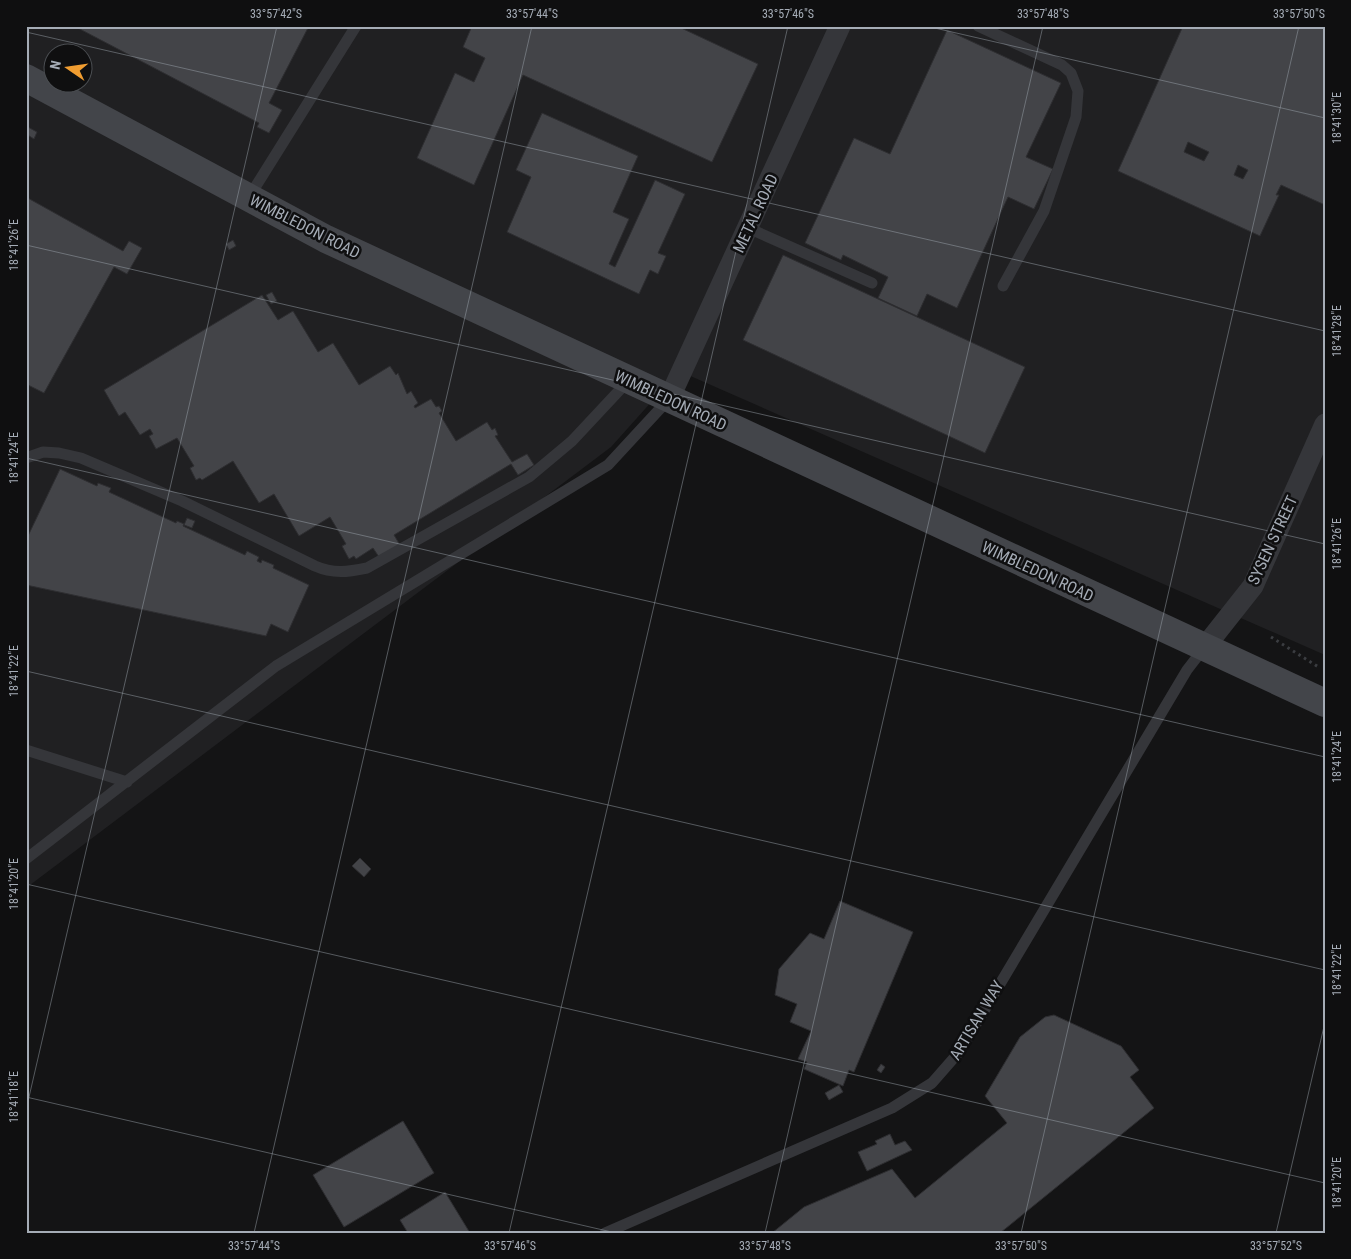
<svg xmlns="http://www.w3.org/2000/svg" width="1351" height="1259" font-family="'Roboto Condensed',sans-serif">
<rect width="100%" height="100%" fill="#141415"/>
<path fill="#202022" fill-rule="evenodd" d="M26 26H1325V655L679 371 611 447 26 888ZM52 52H82V82H52Z"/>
<path fill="#434448" stroke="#2e2e31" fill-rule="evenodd" d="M74 26H309L269 103 282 110 269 133 257 127 259 123Z
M472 26H677L758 64 712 162 523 75 474 185 417 158 455 73 474 82 485 58 463 47Z
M1183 26H1325V205L1281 185 1276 195H1279L1260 236 1118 171ZM1188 142 1209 152 1204 161 1184 152ZM1238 165 1248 170 1243 179 1234 175Z
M947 30 1061 83 1026 157 1053 169 1034 209 1008 197 957 308 927 294 917 316 878 298 888 277 843 255 841 260 805 243 854 138 890 154Z
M542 113 638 156 613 212 629 219 609 264 615 267 655 180 685 194 658 253 666 256 658 274 650 270 639 294 507 232 531 177 516 170Z
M26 126 37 132 34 139 26 134Z
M26 197 123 251 129 241 142 248 127 274 114 267 44 393 26 384Z
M233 240 236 246 229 250 226 244Z
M783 255 1025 367 985 453 743 340Z
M272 292 277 301 271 304 266 295Z
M262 295 278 320 293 311 318 352 333 343 359 385 390 366 396 375 398 373 407 394 411 391 418 403 414 406 415 408 431 399 436 407 439 406 442 411 439 413 456 441 487 422 492 430 495 428 498 435 495 436 512 462 527 454 534 465 518 475 511 464 394 535 400 545 379 557 373 548 356 559 354 556 349 559 342 546 346 544 330 517 299 536 274 494 259 503 233 461 202 480 200 478 196 480 190 468 194 466 177 438 156 449 149 436 153 434 150 429 140 435 125 412 119 416 104 390Z
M60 469 97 486 98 483 111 488 109 492 176 523 177 521 184 524 183 526 245 555 247 551 259 557 257 561 261 563 262 560 274 565 273 568 309 585 288 632 271 624 266 636 26 585V540Z
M187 518 195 521 192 528 184 525Z
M360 858 371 869 364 877 352 866Z
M840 901 913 932 854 1072 849 1070 843 1086 804 1069 807 1062 798 1059 811 1031 790 1022 797 1004 775 995 779 969 810 933 824 939Z
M1054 1015 1121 1046 1139 1070 1130 1077 1154 1108 1000 1233H772L804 1207 892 1169 915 1198 1007 1123 985 1096 1020 1037 1045 1017Z
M881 1064 885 1067 881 1073 877 1070Z
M839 1085 843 1092 829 1100 825 1093Z
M403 1121 434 1173 344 1227 313 1175Z
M890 1134 895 1145 905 1141 912 1150 867 1171 858 1152 877 1144 875 1141Z
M445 1192 470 1233H408L400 1220Z"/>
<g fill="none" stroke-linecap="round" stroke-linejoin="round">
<path stroke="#3b3d41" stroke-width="3" stroke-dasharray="2.5 4" stroke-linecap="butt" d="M1271 637 1320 668"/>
<path stroke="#35363a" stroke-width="11" d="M978 26 1062 65 1071 73 1078 91 1076 117 1044 211 1003 286
M249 197 356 26
M748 228 872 283
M26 458 43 452 59 453 81 458 182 501 315 566C333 574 348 572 367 568L529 477 572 441 629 380
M26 750 127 782
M26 859 276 666 608 465 669 399
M605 1233 892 1108 932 1083 960 1051 1187 670 1204 648"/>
<path stroke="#35363a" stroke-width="21" d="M669 399 840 26
M1204 648 1253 586 1325 424"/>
<path stroke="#43454a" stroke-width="28" d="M26 78 326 239 1325 703"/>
</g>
<path fill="none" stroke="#a5acb6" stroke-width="1" stroke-opacity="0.45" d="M926 26 1325 118M26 32 1325 331M26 245 1325 544M26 458 1325 757M26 671 1325 970M26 884 1325 1183M26 1097 616 1233M26 1110 277 26M254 1233 532 26M509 1233 788 26M765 1233 1043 26M1021 1233 1299 26M1276 1233 1325 1022"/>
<g text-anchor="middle" stroke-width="5" stroke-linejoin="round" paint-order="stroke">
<g font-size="16" fill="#a5acb6" stroke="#0f0f10">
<text transform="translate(755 213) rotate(-65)" y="6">METAL ROAD</text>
<text transform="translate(305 226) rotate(27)" y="6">WIMBLEDON ROAD</text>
<text transform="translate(671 400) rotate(25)" y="6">WIMBLEDON ROAD</text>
<text transform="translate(1272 540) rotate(-65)" y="6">SYSEN STREET</text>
<text transform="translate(1038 571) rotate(25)" y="6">WIMBLEDON ROAD</text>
<text transform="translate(976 1020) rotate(-59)" y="6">ARTISAN WAY</text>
</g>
</g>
<rect width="1351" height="1259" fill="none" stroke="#0f0f10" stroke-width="55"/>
<g transform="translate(68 68) rotate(283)"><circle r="24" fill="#0f0f10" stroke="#4b4e52"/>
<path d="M0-4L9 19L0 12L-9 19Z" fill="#f09d31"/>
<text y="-8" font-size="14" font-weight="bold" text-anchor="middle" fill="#a5acb6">N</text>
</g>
<rect x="28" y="28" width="1296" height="1204" fill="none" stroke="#a5acb6" stroke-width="2"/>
<g font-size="12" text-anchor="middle" fill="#a5acb6">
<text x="276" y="18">33°57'42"S</text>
<text x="532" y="18">33°57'44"S</text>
<text x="788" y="18">33°57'46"S</text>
<text x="1043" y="18">33°57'48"S</text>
<text x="1299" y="18">33°57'50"S</text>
<text transform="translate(1337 118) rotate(-90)" y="4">18°41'30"E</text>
<text transform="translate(14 245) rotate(-90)" y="4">18°41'26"E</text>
<text transform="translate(1337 331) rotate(-90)" y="4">18°41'28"E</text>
<text transform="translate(14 458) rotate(-90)" y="4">18°41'24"E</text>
<text transform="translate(1337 544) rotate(-90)" y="4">18°41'26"E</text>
<text transform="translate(14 671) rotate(-90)" y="4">18°41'22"E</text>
<text transform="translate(1337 757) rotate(-90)" y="4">18°41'24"E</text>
<text transform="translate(14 884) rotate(-90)" y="4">18°41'20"E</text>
<text transform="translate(1337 970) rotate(-90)" y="4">18°41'22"E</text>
<text transform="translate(14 1097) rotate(-90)" y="4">18°41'18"E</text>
<text transform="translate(1337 1183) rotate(-90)" y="4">18°41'20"E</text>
<text x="254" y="1250">33°57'44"S</text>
<text x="510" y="1250">33°57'46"S</text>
<text x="765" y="1250">33°57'48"S</text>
<text x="1021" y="1250">33°57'50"S</text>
<text x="1276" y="1250">33°57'52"S</text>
</g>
</svg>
